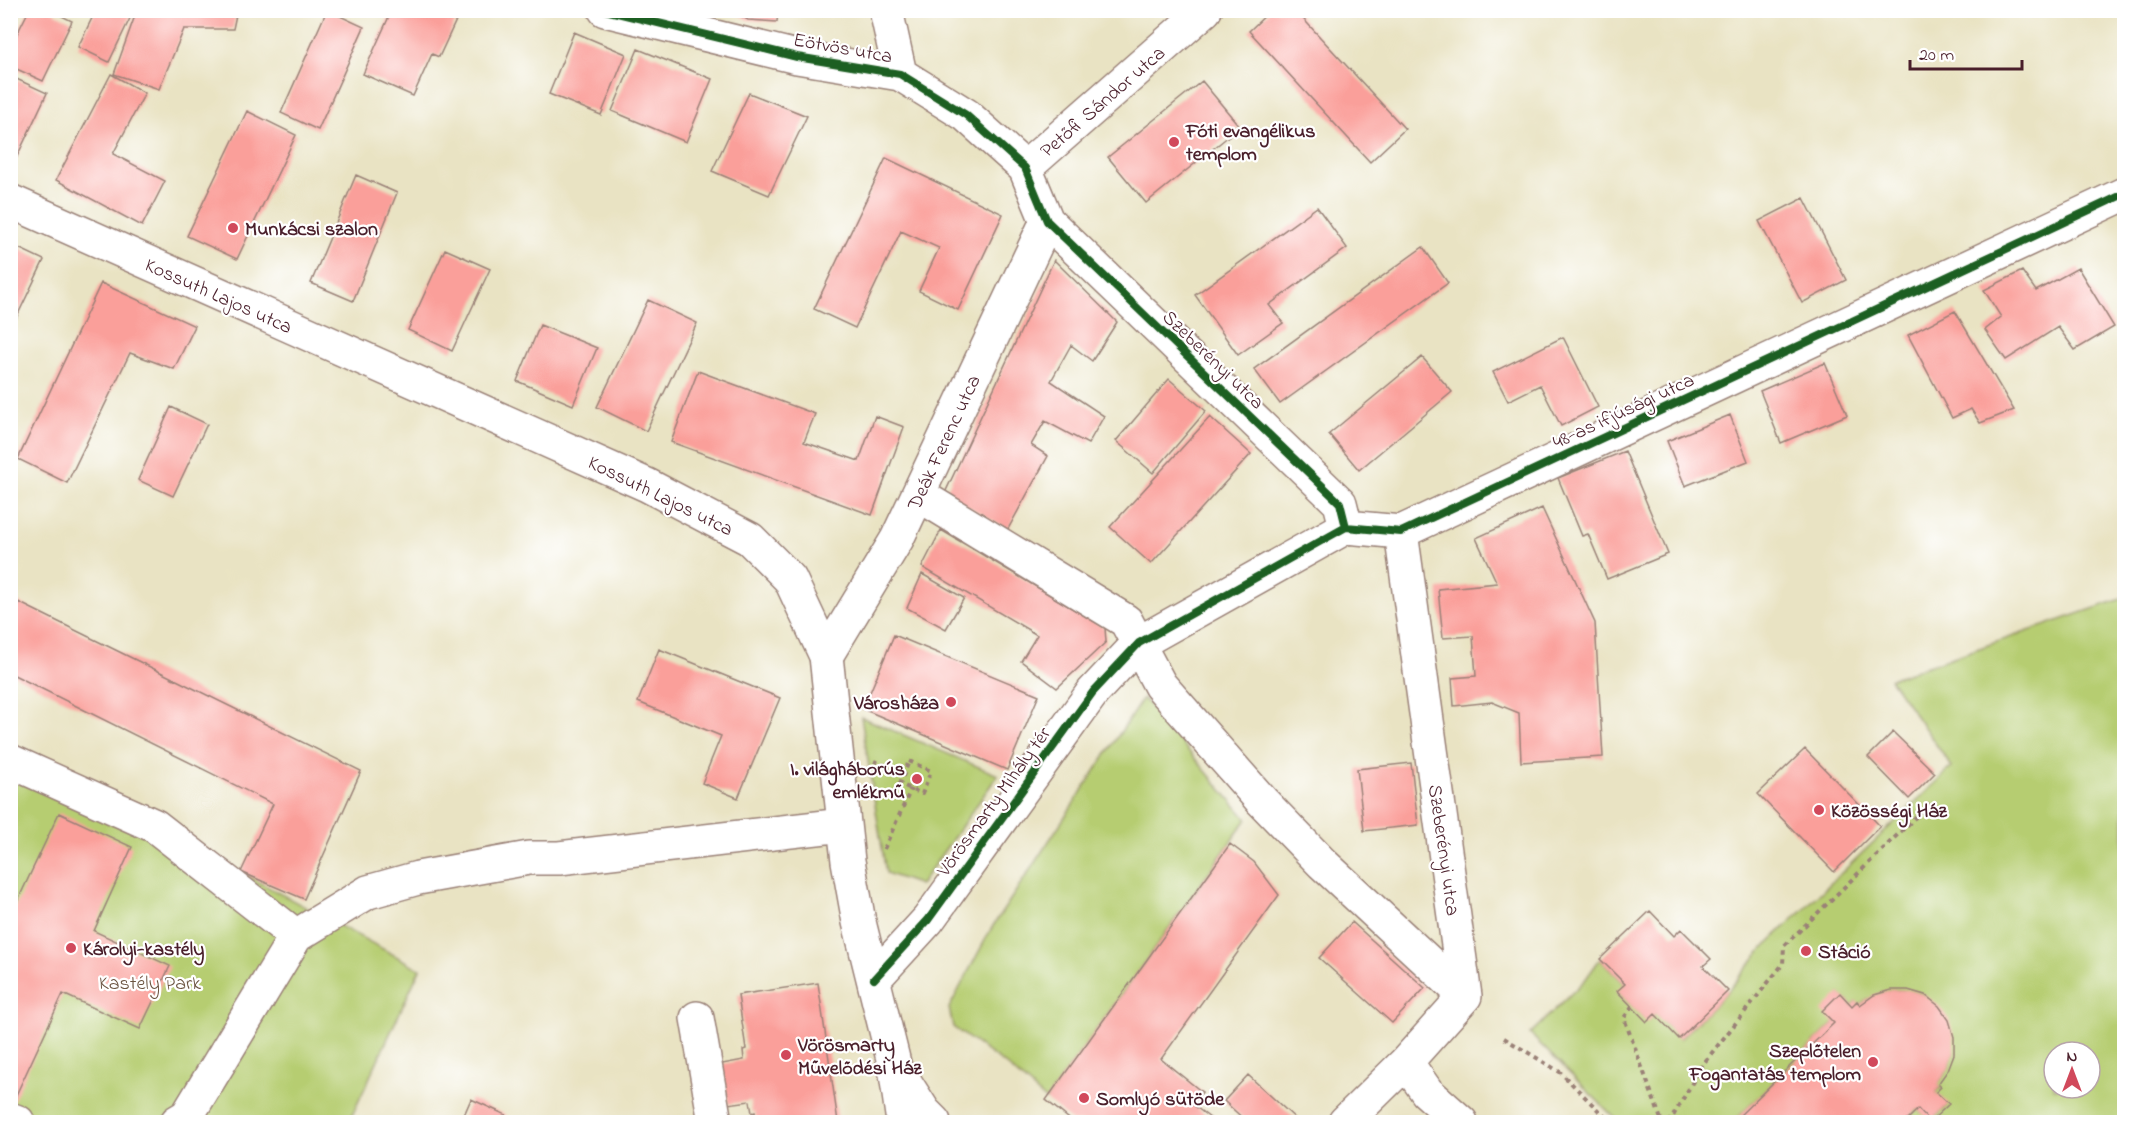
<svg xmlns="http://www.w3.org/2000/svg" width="2135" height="1133" font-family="'Indie Flower',sans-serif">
<rect width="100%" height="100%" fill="#fff"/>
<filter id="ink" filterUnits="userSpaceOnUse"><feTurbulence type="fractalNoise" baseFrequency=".0167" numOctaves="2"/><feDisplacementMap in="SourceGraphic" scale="12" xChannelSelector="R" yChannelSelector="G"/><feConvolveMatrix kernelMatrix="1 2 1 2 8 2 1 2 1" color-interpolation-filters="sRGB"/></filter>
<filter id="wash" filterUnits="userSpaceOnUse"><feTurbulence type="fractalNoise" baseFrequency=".008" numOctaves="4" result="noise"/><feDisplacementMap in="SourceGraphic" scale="24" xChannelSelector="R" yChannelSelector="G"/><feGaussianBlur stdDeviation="1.35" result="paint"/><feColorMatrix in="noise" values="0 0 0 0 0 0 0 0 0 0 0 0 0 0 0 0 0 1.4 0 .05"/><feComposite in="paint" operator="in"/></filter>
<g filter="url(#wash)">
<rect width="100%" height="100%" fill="#e9e3c3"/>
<path fill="#b6cd71" stroke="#80764e" stroke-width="1.5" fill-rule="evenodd" d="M2124 598V1122H1905L1918 1109 1931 1122 1948 1105 1936 1092 1941 1088 1938 1084 1948 1070 1954 1053 1925 995C1898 986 1883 988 1860 1005L1857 1002 1852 1006 1840 994 1834 1023 1733 1122H1619L1530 1034 1585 980 1600 959 1625 984 1618 992 1647 1021 1655 1014 1680 1039 1728 991 1764 947 1952 767 1890 679ZM2054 1052H2090V1088H2054Z
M1143 698 1247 819 1046 1100 1006 1065 953 1027 949 1008 991 929Z
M861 717 998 775 920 885 886 873Z
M11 779 155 826 420 969 349 1122H11Z"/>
<g id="blocks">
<path fill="#fa9f9a" d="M29 10H50L72 21 43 81 10 66V48Z
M96 10H134L109 62 78 47Z
M137 10H237L233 29H184L159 89 114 74Z
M327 10 364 27 318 130 281 113Z
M392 10H445L458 16 439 57 432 54 413 96 363 74Z
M730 10H778L777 22 748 20Z
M1271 10H1295L1405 129 1370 162 1249 31Z
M574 32 626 54 601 115 549 94Z
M638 49 712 79 686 142 612 111Z
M111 74 145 93 113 154 165 181 142 226 56 180Z
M10 76 47 93 13 165 10 164Z
M1202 81 1240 127 1146 203 1108 157Z
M749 93 807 116 769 195 712 171Z
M247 111 296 135 237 259 187 236Z
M886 158 1003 214 958 310 919 291 939 248 901 231 855 328 814 309Z
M356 175 397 193 353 301 311 283Z
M1804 198 1846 280 1802 303 1759 221Z
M1317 207 1347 248 1269 305 1283 323 1238 355 1195 295Z
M10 244 44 260 10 331Z
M1423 247 1448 283 1280 404 1254 369Z
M445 249 490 269 452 351 408 330Z
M1054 260 1117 322 1092 361 1071 345 1051 381 1104 416 1088 444 1045 421 1031 445 1048 456 1008 529 945 493Z
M2078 268 2114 327 2075 350 2058 327 2006 360 1985 330 2001 317 1984 290 2022 271 2036 291Z
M101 283 195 326 174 369 130 353 67 483 18 459Z
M648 300 697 323 646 431 597 407Z
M1955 311 2014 410 1980 423 1971 409 1952 418 1908 335Z
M540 325 597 348 573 405 517 381Z
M1563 337 1598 407 1561 426 1540 385 1508 401 1493 372Z
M1422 357 1452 392 1359 470 1329 434Z
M1825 363 1847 415 1781 443 1760 391Z
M698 371 815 414 804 442 859 461 875 416 904 427 872 515 671 442Z
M1169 379 1206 411 1153 473 1116 441Z
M171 407 207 424 173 496 138 480Z
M1730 415 1748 461 1685 486 1667 441Z
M1210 417 1251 454 1151 564 1110 527Z
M1625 451 1668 554 1607 579 1588 534 1582 536 1558 478Z
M1542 508 1595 623 1603 757 1521 762 1519 713 1492 702 1454 706 1452 678 1476 676 1473 636 1443 638 1438 589 1497 583 1476 538Z
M941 530 1105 628 1106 642 1057 688 1021 661 1037 635 922 567Z
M922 574 964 598 946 629 907 608Z
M10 598 361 771 304 899 241 872 273 804 10 673Z
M894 635 1039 695 1007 770 863 709Z
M659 649 780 698 738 798 702 783 721 736 638 702Z
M1893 732 1935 773 1909 799 1868 757Z
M1805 749 1880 826 1834 872 1758 794Z
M1411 763 1418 825 1364 831 1357 769Z
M59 813 132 847 94 931 170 966 140 1029 63 994 10 1108V917Z
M1230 844 1254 862 1279 895 1161 1059 1202 1092 1192 1104 1215 1122H1073L1046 1100Z
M1650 911 1674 936 1681 929 1711 959 1703 966 1728 991 1679 1039 1655 1014 1647 1022 1617 991 1625 984 1600 959Z
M1352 922 1425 988 1392 1023 1319 958Z
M818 983 838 1122H757L755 1112 752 1113 750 1101 728 1104 722 1064 744 1060 743 1050 746 1049 738 995Z
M1891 990H1908L1925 995 1939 1006 1949 1020 1954 1037V1054L1948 1070 1938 1084 1941 1087 1936 1092 1949 1104 1930 1122 1918 1109 1905 1122H1733L1834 1023 1822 1011 1840 993 1852 1006 1857 1001 1860 1005 1874 995Z
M1248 1075 1299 1122H1247L1224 1101Z
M471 1099 506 1115 503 1122H461Z"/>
</g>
</g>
<g filter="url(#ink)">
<use href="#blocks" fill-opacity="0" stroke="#9a8177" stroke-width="1.5"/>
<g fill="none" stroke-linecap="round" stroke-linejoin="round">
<g stroke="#9a8177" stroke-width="36">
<path id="minor" d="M605 10 797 57 900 74 966 115 1025 168 1047 221 1340 503 1346 527
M886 10 900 74
M1025 168 1205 10
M919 495 1126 621 1160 685 1262 801 1322 863 1465 996
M1401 532 1465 996
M826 656 897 539 1047 221
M10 761 155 826 296 936
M874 979 928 920 1093 692 1139 643 1346 527 1401 532 2124 194
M697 1018 715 1122
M1406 1062 1427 1092 1461 1122
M10 1119 18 1122
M177 1122 187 1116 296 936 368 892 418 878 529 858H559L843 825
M1345 1122 1406 1062 1465 996"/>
</g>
<g stroke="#9a8177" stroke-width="36">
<path id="major" d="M10 201 647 485 750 539 790 579 826 656 848 861 859 922 895 1067 903 1122
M901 1076 924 1112 934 1122"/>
</g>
<path stroke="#9a8177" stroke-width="4" stroke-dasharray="4.5 4.5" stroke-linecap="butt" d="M874 761 904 773
M909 761 931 771 922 794 900 784Z
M884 849 911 789
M1632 1006 1624 1018 1662 1122
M1504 1038 1560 1072 1610 1122
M1667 1122 1672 1118 1703 1064 1783 964 1784 946 1930 803"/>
<use href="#minor" stroke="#fff" stroke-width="33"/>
<use href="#major" stroke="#fff" stroke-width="33"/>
<g stroke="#fff" stroke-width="11">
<path id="cycleway" d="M605 10 797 57 900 74 966 115 1025 168 1047 221 1340 503 1346 527
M874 979 928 920 1093 692 1139 643 1346 527 1401 532 2124 194"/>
</g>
<use href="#cycleway" stroke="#1b5e20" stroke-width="8"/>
</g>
</g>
<g fill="#d1495b" stroke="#fff" stroke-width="2">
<circle cx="1174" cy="142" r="6"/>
<circle cx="233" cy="228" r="6"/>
<circle cx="951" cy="702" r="6"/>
<circle cx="917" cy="779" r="6"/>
<circle cx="1819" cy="810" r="6"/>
<circle cx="71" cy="948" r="6"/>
<circle cx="1806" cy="951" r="6"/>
<circle cx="786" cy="1055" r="6"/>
<circle cx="1873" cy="1062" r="6"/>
<circle cx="1084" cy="1098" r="6"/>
</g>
<g text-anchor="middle" stroke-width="4.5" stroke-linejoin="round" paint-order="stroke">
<g font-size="20" fill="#4a1f2b" stroke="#fff">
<text transform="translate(843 47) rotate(10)" y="7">Eötvös utca</text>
<text transform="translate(1102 101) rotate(-41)" y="7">Petőfi Sándor utca</text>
<text transform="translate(219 295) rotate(24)" y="7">Kossuth Lajos utca</text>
<text transform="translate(1214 359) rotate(44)" y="7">Szeberényi utca</text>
<text transform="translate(1623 410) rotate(-25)" y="7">48-as ifjúsági utca</text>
<text transform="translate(943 442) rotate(-65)" y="7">Deák Ferenc utca</text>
<text transform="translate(661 495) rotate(26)" y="7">Kossuth Lajos utca</text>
<text transform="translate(993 801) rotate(-54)" y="7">Vörösmarty Mihály tér</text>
<text transform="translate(1445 850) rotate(82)" y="7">Szeberényi utca</text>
</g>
<g font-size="20" font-weight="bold" fill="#4a1f2b" stroke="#fff" text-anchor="start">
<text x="1186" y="137">Fóti evangélikus<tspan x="1186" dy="23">templom</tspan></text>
<text x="245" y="235">Munkácsi szalon</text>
<text x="939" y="709" text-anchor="end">Városháza</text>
<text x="905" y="775" text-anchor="end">I. világháborús<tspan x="905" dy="23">emlékmű</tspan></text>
<text x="1831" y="817">Közösségi Ház</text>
<text x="83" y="955">Károlyi-kastély</text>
<text x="1818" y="958">Stáció</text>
<text x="798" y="1051">Vörösmarty<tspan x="798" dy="23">Művelődési Ház</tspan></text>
<text x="1861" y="1057" text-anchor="end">Szeplőtelen<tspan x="1861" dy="23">Fogantatás templom</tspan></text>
<text x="1096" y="1105">Somlyó sütöde</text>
</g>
<g font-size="20" fill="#6a5340" stroke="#fff">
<text x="150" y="989">Kastély Park</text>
</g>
</g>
<rect width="2135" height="1133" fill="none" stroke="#fff" stroke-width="36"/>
<g transform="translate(2072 1070)"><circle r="28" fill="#ffffff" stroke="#b7a5aa" stroke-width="1.5"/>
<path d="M0-4.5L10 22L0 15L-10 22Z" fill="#d1495b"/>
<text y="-9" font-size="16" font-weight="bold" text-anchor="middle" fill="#4a1f2b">N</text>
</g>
<path d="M1910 60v9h112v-9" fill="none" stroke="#4a1f2b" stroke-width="3"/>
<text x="1919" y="60" font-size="18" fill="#4a1f2b" stroke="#ffffff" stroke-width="4.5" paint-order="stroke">20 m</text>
</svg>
